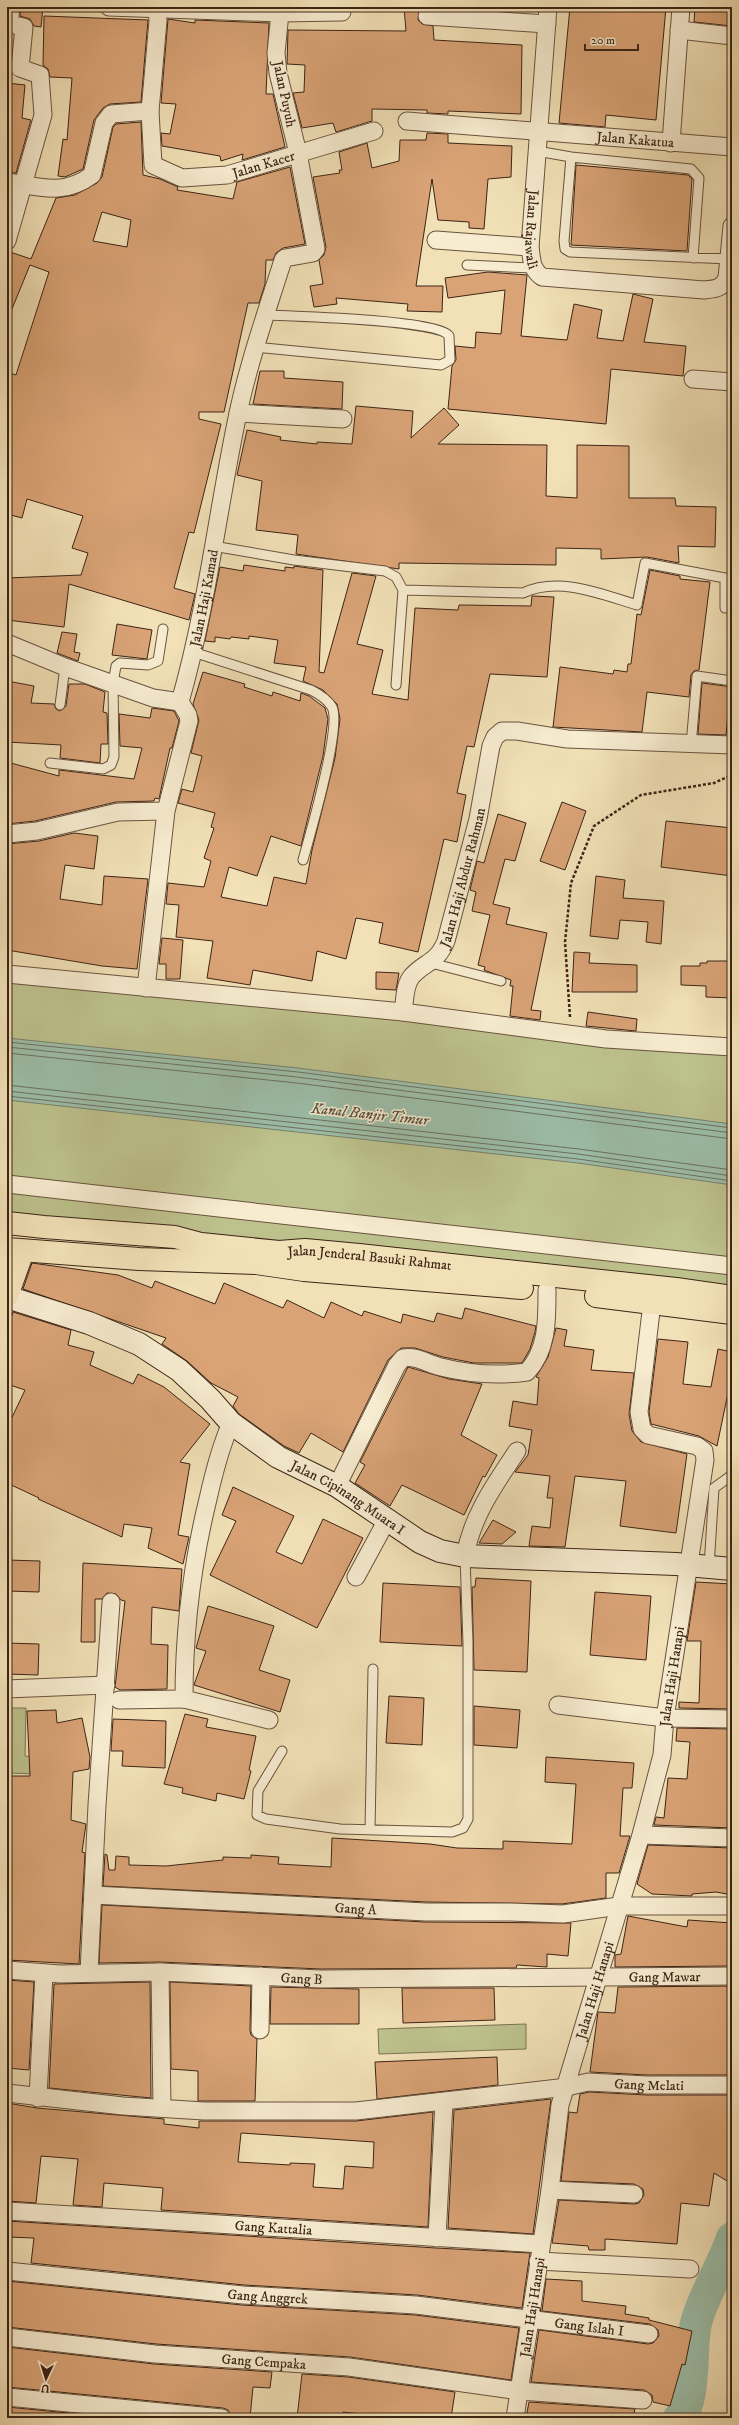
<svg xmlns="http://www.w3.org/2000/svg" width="739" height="2425" font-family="'IM FELL DW Pica',serif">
<rect width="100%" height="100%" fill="#f2e1b7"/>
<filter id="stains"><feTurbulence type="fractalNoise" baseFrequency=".005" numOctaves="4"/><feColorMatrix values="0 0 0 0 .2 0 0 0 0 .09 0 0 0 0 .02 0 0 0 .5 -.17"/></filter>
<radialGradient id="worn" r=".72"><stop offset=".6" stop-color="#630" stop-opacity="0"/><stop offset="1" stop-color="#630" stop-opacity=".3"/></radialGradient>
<path fill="#bdc28d" stroke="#7c7352" d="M7 974 732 1047V1297L7 1223Z
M7 1708H26L25 1756 37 1757 36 1774 7 1773Z
M526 2024V2049L379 2054 378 2029Z"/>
<path fill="#9cbea9" stroke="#76806e" d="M7 1038 298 1068 732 1124V1185L578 1163 7 1100Z"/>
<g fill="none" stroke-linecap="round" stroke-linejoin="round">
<path stroke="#6c7160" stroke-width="1" d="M7 1042 298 1072 732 1128
M7 1047 297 1077 732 1133
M7 1053 297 1083 732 1139
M7 1085 579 1149 732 1170
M7 1091 578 1154 732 1176
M7 1096 578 1159 732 1181"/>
<path stroke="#9cbea9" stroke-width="32" d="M679 2418C697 2401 690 2347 696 2323 704 2293 722 2267 732 2238"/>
</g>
<path fill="#d9a376" stroke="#3c2416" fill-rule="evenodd" d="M21 7H43L41 27 34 26 30 19 20 16Z
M404 7H423L419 11 418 20 422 24 433 26 434 40 522 45 521 114 448 111V114L427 113V110L372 109V121L336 132 333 123 302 128 293 93 304 92 305 65 287 64 288 30 406 31Z
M570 7H666L656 120 606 115 605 127 559 123Z
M695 7H732V26L694 22Z
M44 16 148 20 141 102 110 104 103 108 94 120 83 169 65 177 58 176 63 139 67 140 72 78 50 77 48 69 43 65Z
M168 19 195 23V20L269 23 266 94H273L285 147 242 160 243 154 221 161 220 156 162 146 161 133 170 134 176 104 161 103Z
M7 83 25 85 22 118 31 120 16 173 7 172Z
M141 122 143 175 160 179 178 187 177 190 233 199 237 182 290 167 305 244 283 248 276 253 273 260H266L265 284 259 303H248L224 412H199V419L221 424 194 533 189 532 174 588 195 594 189 620 69 584 64 627 7 620V578L81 575 88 553 72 548 83 516 27 499 22 518 7 514V372L16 375 49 272 30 265 7 321V251L31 259 56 198 75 195 97 183 102 177 113 127 116 124ZM102 212 131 220 127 247 93 241Z
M427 133 448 134V143L512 146 511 177 488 179 484 229 469 228V222L438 220 432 179 416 286H443L442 312 407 311 408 304 336 298 337 304 314 307 310 286 323 284 319 260 324 255 326 247 313 177 340 173 339 170H342L339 152 367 143 372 168 399 161 400 140H426Z
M576 165 688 175 692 179 687 251 571 245Z
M488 272 527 275 521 336 567 340 574 304 602 310 597 338 623 341 633 294 653 299 644 342 686 346 683 376 611 369 606 424 448 409 452 366 456 360 455 346 475 348 476 332 501 334 505 290 448 298 445 278Z
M260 371H284V378L343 382 342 409 253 404Z
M356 406 413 411 411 438 444 408 459 425 438 444 547 445 546 496 577 498V445L629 446V498H675L676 506 716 507 715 547 678 546 679 563 647 557 601 559V549L556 548V565L399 563V569L296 554 298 535 256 530 262 481 237 475 247 430 281 437 280 440 317 444V442L352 444Z
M244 565 285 571V567L294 568V566L323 570 319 672 324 673 352 573 376 576 357 644 383 650 372 694 408 700 415 608 458 610 459 605 531 606 532 596 554 597 547 677 490 674 474 747 467 746 457 793 466 795 457 842 444 839 418 952 379 943 383 923 356 918 346 959 317 951 312 981 253 970 250 985 207 978 213 941 176 937 179 905 166 904 168 883 204 887 211 861 204 858 214 828 211 827 215 813 178 803 182 789 193 792 202 756 191 753 199 720 193 704 203 672 245 684 244 687 272 696 273 692 300 701 301 693 309 696 325 708 328 719 323 756 301 846 271 836 257 876 229 867 221 897 267 906 274 877 306 884 312 850 335 758 340 719 337 704 323 690 303 681 306 667 274 663 278 640 249 636V639L231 637 230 639 215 637V642L205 641 220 567 243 571Z
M650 570 680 576V579L710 582 699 670 694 671 691 675 689 697 647 692 642 732 553 727 560 667 613 674 614 670 627 672 628 664H631L637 614 641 615Z
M117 624 152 630 147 659 112 655Z
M62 632 77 634 74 652 80 653 78 661 57 653Z
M7 681 34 686 31 703 54 704 56 709 60 711 66 706 69 684H85L105 692 103 712 107 713 108 744H101L100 763 60 758 61 745 7 742Z
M702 683 732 687V704L729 703 726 735 698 734Z
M152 708 174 711 179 721 172 748H170L159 799 155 798 154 801 116 802 35 821 7 824V762L59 776V770L134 779 142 748 120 746 119 714 150 718Z
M562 802 586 811 565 870 540 861Z
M498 814 526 823 515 861 505 859 493 904 510 908 506 924 547 933 531 1010 541 1011 540 1020 510 1016 513 986H510L511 980 484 970 485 967 478 965 490 915 472 911 476 892 470 890 477 861 484 863Z
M666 821 732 828V876L661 867Z
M74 833 98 836 94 869 65 865 60 899 102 905 104 876 148 879 137 969 102 966 7 950V844L39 841Z
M596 876 625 880 623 898 664 901 661 944 646 942 648 922 620 920 618 939 590 936Z
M162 938 183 940 180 979H166V964H159Z
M574 952 590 953 589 963 637 965V992H572Z
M707 961H732V998L706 997V986L681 985V966H700V963H707Z
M376 972 399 973 396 990 376 989Z
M588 1012 637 1019 636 1031 586 1026Z
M32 1263 118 1275 152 1288 155 1281 215 1304 224 1283 283 1308 287 1300 324 1318 331 1302 362 1316 364 1311 401 1323 403 1314 434 1322 437 1313 462 1319 465 1308 536 1326 535 1332 530 1349 522 1363H474L443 1357 415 1348H401L388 1360 343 1452 311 1433 299 1453 284 1446 239 1414 233 1406 238 1397 211 1383 187 1361 162 1344 166 1338 23 1289Z
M13 1312 71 1330 68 1345 94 1352 90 1365 133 1384 138 1374 164 1387 210 1424 180 1462 190 1464 178 1535 189 1537 183 1564 148 1548 152 1528 124 1524 122 1537 38 1499 39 1498 7 1483V1428L25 1390 7 1384V1320L10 1321Z
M556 1328 567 1330 564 1346 594 1350 591 1370 634 1373 629 1414 632 1431 641 1442 687 1454 676 1533 620 1526 626 1481 575 1476 565 1547 529 1546 532 1526 550 1528 553 1498H547L550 1476 515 1472 528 1455 532 1430 509 1426 513 1401 537 1405 539 1378 536 1377 548 1357Z
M658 1339 688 1342 683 1384 711 1387 718 1349 732 1352V1394L728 1393 717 1446 699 1436 651 1424 649 1412Z
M408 1367 449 1379 482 1384 461 1435 497 1455 485 1477 483 1476 464 1515 402 1485 390 1506 355 1483 365 1465 360 1462Z
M233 1487 294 1516 276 1552 302 1564 323 1519 363 1538 317 1628 210 1575 236 1521 222 1515Z
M493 1520 516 1532 502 1544 479 1543Z
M7 1560 40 1561 39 1592 7 1591Z
M83 1563 182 1569 179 1611 152 1607 151 1644 168 1645 167 1689 120 1690 115 1687 125 1601 121 1600 116 1594 107 1593 102 1599H95V1642H81Z
M476 1578 531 1581 527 1672 474 1670 472 1587H475Z
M696 1582 732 1584V1709L679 1708V1702L699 1703 701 1641H687Z
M383 1583 460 1587 462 1646 380 1642Z
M595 1592 651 1596 646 1660 590 1655Z
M208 1606 274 1626 259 1670 290 1680 280 1712 194 1685 206 1651 196 1648Z
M7 1643 39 1644 38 1675 7 1674Z
M389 1696 424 1698 422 1745 386 1743Z
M474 1706 520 1710 517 1748 474 1745Z
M56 1710 57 1723 82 1718 90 1757 89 1769 73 1772 71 1820 86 1824 82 1852 85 1853 79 1964 7 1960V1850L11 1803H7V1776H30L27 1711Z
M185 1714 208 1719 206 1727 256 1736 249 1770 251 1771 244 1799 217 1793 216 1801 182 1793 183 1788 164 1784Z
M113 1719 166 1721 165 1768 122 1766 123 1751H111Z
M677 1728 732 1729V1828L654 1825 656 1817 664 1818 668 1778 687 1779 690 1742 676 1741Z
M546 1757 634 1763 632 1788H623L620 1836H630L619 1873H606V1898L562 1904 426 1902 103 1886 105 1854 107 1855 109 1870H115L116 1856 129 1857V1865L166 1866 223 1860V1857L251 1858V1855L279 1857 278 1864 331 1867 332 1838 430 1844 457 1848 503 1849V1841L572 1844 576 1784 545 1782Z
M648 1845 732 1848V1895L716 1892 692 1894V1896L652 1894 637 1884Z
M102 1905 425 1922 571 1923 568 1956 547 1954V1967L517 1965 516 1968 321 1969 160 1962 99 1963Z
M628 1916 687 1927 688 1920 732 1923V1966L615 1967V1955L621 1954Z
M7 1980 34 1982 29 2070 7 2068Z
M150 1982 151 2098 49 2088 54 1984Z
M170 1982 251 1986 250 2030 251 2035 257 2039 255 2101H198V2071L171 2069Z
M732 1986 729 2022H732V2075H647L590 2072 598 2012 615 2013 618 1987Z
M271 1987 359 1989V2024H270Z
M402 1988H494L495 2020 403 2023Z
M497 2057 498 2085 377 2099 375 2062Z
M589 2092 647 2095H732V2184L714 2173 709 2206 681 2203 677 2244 605 2239V2250H589L588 2246 552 2243 559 2200 634 2204 639 2203 644 2195 643 2189 634 2184 561 2181 569 2112 577 2113 580 2094Z
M551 2099 533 2234 448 2228 454 2110Z
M7 2103 37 2108 164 2119V2124L199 2128V2121H356L433 2112 428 2227 161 2210 163 2188 104 2183 102 2207 73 2205 78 2159 41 2156 36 2203 7 2201ZM241 2133 374 2142 373 2168 345 2166 343 2189 313 2187 315 2164 290 2163V2165L238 2162Z
M7 2221 436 2248 530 2253 522 2308 417 2295 244 2285 31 2263 34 2238 7 2237Z
M546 2279 582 2281V2301L626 2306 625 2314 649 2318V2320L692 2331 685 2365 682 2364 670 2406 653 2402 652 2395 644 2390 531 2382 539 2330 648 2344 653 2343 659 2336 658 2330 650 2324 542 2311Z
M7 2281 242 2305 415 2315 519 2328 511 2380 350 2357 156 2344 7 2327Z
M7 2347 154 2364 272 2372 270 2388 253 2387 250 2418H232L228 2410 223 2408 7 2387Z
M302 2374 348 2377 455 2392 451 2418H370L371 2415 343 2412 342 2418H297Z
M529 2402 635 2409 633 2418H526Z
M7 2407 119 2418H7Z"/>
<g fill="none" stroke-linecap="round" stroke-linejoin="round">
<g stroke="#6a533e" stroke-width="11">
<path id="lane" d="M537 151 571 157 564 241 565 249 570 252 729 259
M571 157 691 169 699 178 693 258
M467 265 532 268
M254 347 441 365 450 360 449 336C440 320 291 316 265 315
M213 546 294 560 385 571 396 577 403 590 523 593C559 576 601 594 637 605L645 563 725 578V608H732
M193 652 311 690C319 694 327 699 332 707 342 727 310 834 303 860
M396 685 403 590
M60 705 65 667
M691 745 697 676 732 681
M50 763 103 769 111 765 114 757 113 683 116 666 120 663 148 665 158 661 163 629
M431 963 501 981
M709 1567 714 1488 732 1475
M282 1751 258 1791 257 1815 266 1819 340 1829 452 1832 463 1828 468 1819V1643L465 1556
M370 1830 373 1669"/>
</g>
<g stroke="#6a533e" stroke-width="19">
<g id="street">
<path id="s1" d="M548 7 530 247C532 260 531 269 542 277L704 290C714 289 722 289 727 278L732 226"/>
<path d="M280 13 342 12"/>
<path d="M427 16 547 24"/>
<path d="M679 30 732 36"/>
<path id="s2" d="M150 111 153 165 182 178 227 175 374 131"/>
<path id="s3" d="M407 121 732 147"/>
<path d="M671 143 681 7"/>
<path d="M7 182C40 187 64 196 92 175L104 123 111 114 150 111 158 21 157 10"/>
<path d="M436 240 530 247"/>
<path d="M7 241 43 115 40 75 20 68 24 27 9 24 11 7"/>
<path d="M693 379 732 382"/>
<path d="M238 413 343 419"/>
<path id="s4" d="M7 643 65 667 153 698 180 702C206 611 217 516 236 423 247 367 266 314 283 260L285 258 313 253 316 249 298 153 278 73 276 53 280 13 109 7"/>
<path d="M7 834 37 831 118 812 166 811"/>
<path d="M7 974 403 1012 606 1039 732 1047"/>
<path d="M146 988 166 811 189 721 188 715 180 702"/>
<path id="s5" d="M403 1012C405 1001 404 985 412 976 426 961 437 963 446 941L478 819 491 746 495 737 502 731H517L567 739 732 745"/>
<path d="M7 1184 732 1266"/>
<path d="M231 1423C220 1448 214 1472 208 1499 192 1564 184 1632 184 1699L269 1720"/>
<path d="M337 1486 397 1365 403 1358C416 1355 428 1364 441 1367 469 1374 498 1376 527 1372 548 1349 547 1319 547 1290"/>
<path d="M465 1556C472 1516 495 1484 517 1451"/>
<path d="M356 1577 388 1518"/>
<path d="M7 1689 106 1685"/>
<path d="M119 1700 184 1699"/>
<path d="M558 1705 665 1718 732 1719"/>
<path d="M641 1835 732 1838"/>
<path id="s6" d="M93 1895 426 1912H510L563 1914 619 1906H732"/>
<path id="s7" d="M7 1970 60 1974 160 1972 321 1979 732 1976"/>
<path d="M160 1972 162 2108"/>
<path d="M89 1973 97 1805 111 1602"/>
<path d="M260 2030 261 1976"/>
<path id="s8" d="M7 2093 123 2106 204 2111H356L567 2087 588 2082 647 2085H732"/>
<path d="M38 2098 44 1973"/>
<path d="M550 2190 634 2194"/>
<path id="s9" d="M7 2211 541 2244"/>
<path d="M437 2238 444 2102"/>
<path d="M538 2261 690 2269"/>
<path id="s10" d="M7 2271 243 2295 416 2305 649 2334"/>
<path id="s11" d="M7 2337 155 2354 349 2367 520 2391 643 2400"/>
<path d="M7 2397 222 2418"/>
<path id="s12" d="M515 2418 550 2190 560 2105 641 1835 662 1755 665 1718 705 1460 704 1451 697 1446 648 1435 642 1429 639 1412 652 1303"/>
</g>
</g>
<g stroke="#3c2416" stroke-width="24">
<g id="secondary">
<path id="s13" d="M7 1297 89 1323 139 1344 179 1370 210 1399 231 1423 278 1457 337 1486 420 1542 440 1551 465 1556 676 1564 732 1569"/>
</g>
</g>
<g stroke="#3c2416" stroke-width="24">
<g id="primary">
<path id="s14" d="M7 1223 44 1227 175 1237 201 1244 279 1252 305 1250 359 1255 676 1289 732 1297"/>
<path d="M7 1249 139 1259 256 1263 304 1270 522 1288"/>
<path d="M7 1296 23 1251"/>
<path d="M596 1296 732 1313"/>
</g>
</g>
<path stroke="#3c2416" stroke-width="2.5" stroke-dasharray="3 2" stroke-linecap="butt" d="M570 1017 565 942 571 883 594 826 641 795 714 783 732 775"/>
<use href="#lane" stroke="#f7ecd0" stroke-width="9"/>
<use href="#street" stroke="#f7ecd0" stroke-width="17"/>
<use href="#secondary" stroke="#f7ecd0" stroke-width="22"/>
<use href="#primary" stroke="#f2e1b7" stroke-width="22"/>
</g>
<g text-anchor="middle" stroke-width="3" stroke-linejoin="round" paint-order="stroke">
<g font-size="14" fill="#3c2416" stroke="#f7ecd0">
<text transform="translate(285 94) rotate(78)" y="5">Jalan Puyuh</text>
<text dy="5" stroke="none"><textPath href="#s3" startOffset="229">Jalan Kakatua</textPath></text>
<text dy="5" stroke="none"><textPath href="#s2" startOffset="169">Jalan Kacer</textPath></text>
<text dy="5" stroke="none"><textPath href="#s1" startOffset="223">Jalan Rajawali</textPath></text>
<text dy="5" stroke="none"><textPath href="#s4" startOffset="290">Jalan Haji Kamad</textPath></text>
<text dy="5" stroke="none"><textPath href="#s5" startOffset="153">Jalan Haji Abdur Rahman</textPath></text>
<text dy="5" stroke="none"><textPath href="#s14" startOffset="365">Jalan Jenderal Basuki Rahmat</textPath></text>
<text dy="5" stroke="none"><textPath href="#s13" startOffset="401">Jalan Cipinang Muara I</textPath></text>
<text dy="5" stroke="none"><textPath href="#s12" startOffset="760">Jalan Haji Hanapi</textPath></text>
<text dy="5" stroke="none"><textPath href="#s6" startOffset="263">Gang A</textPath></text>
<text dy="5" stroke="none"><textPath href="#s7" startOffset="658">Gang Mawar</textPath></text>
<text dy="5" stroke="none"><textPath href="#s7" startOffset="295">Gang B</textPath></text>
<text dy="5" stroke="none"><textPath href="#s12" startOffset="436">Jalan Haji Hanapi</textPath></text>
<text dy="5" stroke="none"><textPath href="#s8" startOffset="645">Gang Melati</textPath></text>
<text dy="5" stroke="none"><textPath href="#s9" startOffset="267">Gang Kattalia</textPath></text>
<text dy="5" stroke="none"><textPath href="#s10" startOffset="262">Gang Anggrek</textPath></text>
<text dy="5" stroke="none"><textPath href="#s12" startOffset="112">Jalan Haji Hanapi</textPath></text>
<text dy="5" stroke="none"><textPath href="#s10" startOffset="585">Gang Islah I</textPath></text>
<text dy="5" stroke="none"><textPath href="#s11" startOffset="258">Gang Cempaka</textPath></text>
</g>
<g font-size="15" font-style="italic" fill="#595242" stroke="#f7ecd0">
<text transform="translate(370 1114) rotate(6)" y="5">Kanal Banjir Timur</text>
</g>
</g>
<rect width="739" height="2425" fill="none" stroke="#f2e1b7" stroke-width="24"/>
<rect x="8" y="8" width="723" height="2409" fill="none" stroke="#3c2416" stroke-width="2"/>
<rect x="12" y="12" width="715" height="2401" fill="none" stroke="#3c2416"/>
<g transform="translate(46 2379) rotate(184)" stroke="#f7ecd0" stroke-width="3" paint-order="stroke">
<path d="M0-3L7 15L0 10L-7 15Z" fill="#3c2416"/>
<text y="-6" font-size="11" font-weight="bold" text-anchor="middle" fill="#3c2416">U</text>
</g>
<path d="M585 44v6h53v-6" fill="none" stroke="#3c2416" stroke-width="2"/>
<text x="591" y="44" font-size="12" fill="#3c2416" stroke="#f7ecd0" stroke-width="3" paint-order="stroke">20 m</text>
<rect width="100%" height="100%" filter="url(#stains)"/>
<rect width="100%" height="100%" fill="url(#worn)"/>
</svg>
